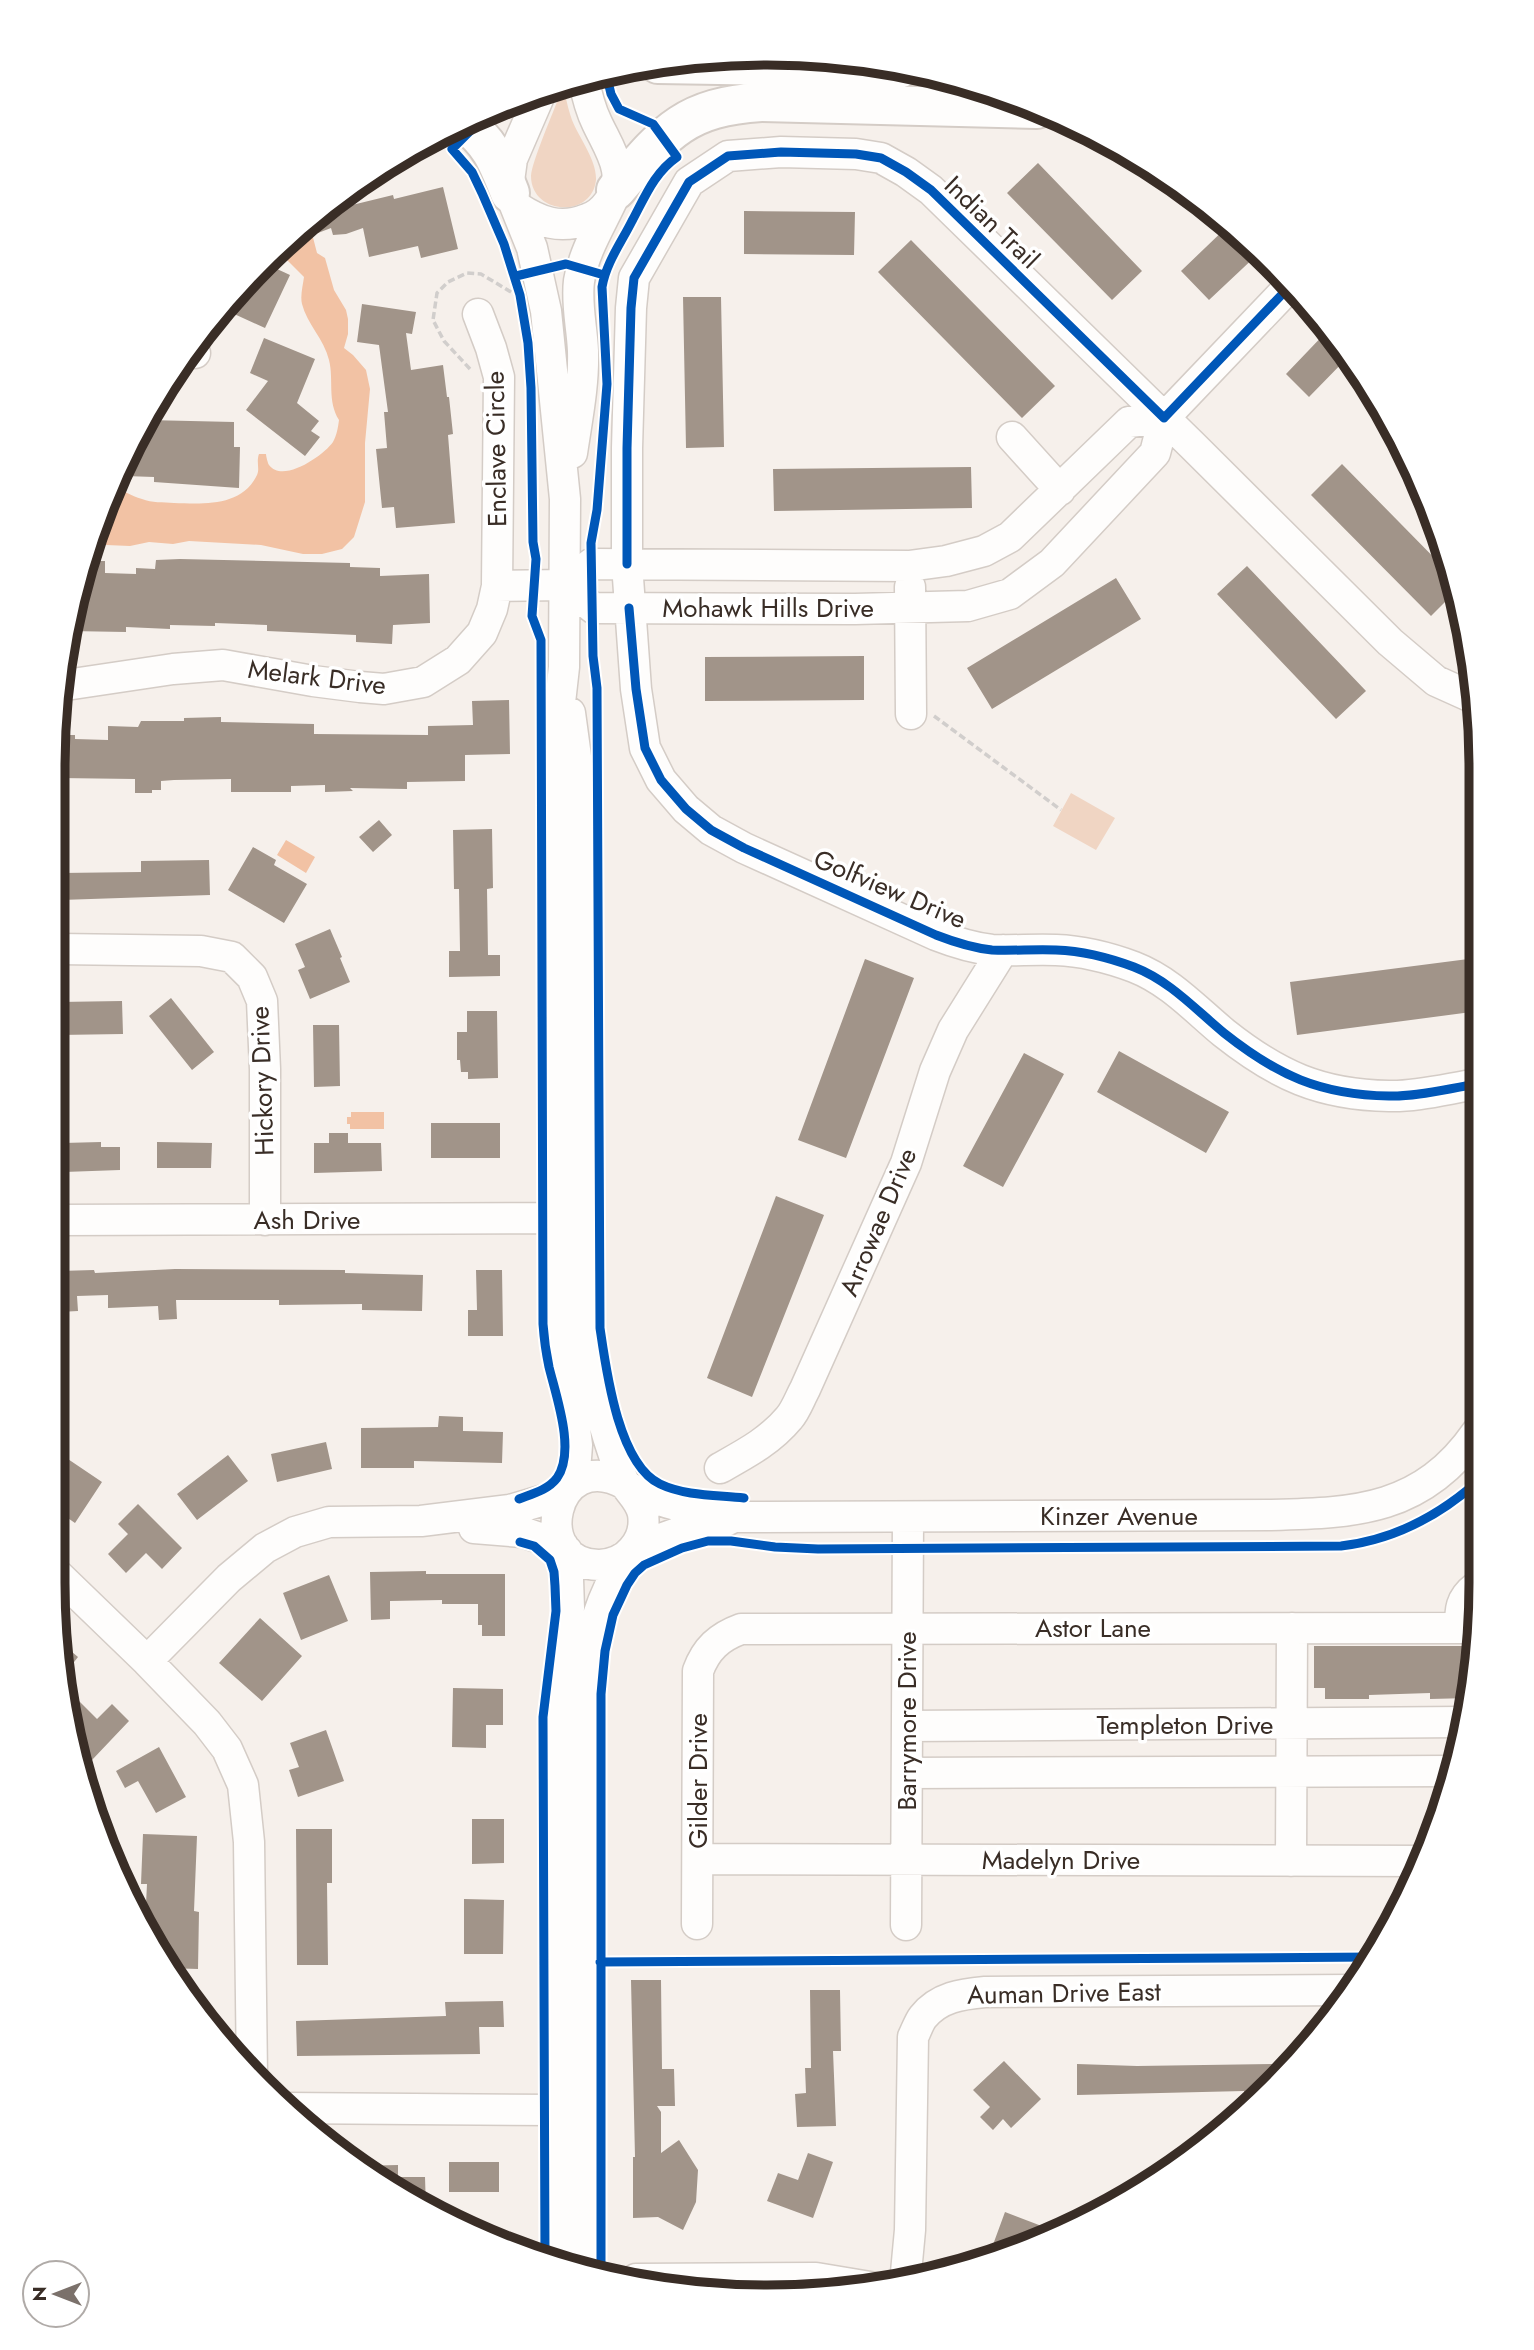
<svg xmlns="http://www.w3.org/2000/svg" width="1534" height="2350" font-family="Jost,sans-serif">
<rect width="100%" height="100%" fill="#f6f0eb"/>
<path fill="#f0d5c3" d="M560 94H565C567 103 569 112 572 120 579 138 597 160 596 180 592 219 531 215 531 176 532 161 554 111 560 94Z
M1071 793 1115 818 1096 850 1053 826Z"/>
<path fill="#f2c2a4" d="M309 222 317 253 325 258 334 290 346 310 348 319V334L344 348 353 355 366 370 370 389 365 443V502L354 537 342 549 322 554H303L261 545 189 541 173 544 149 542 130 546 106 545 92 534 112 485C122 490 131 496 142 499 152 503 163 502 174 503 203 504 242 507 257 475 260 469 256 462 259 454H266C266 456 268 464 269 465 283 484 324 455 333 442 337 435 338 427 339 420 327 401 334 380 329 360 324 339 307 324 302 304 300 296 303 285 304 277L288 261 275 254Z
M286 840 315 857 306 873 277 855Z
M351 1112H384V1129H350V1124H347V1117H351Z"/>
<path fill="#a19489" d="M1038 163 1142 271 1112 300 1007 193Z
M443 187 458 249 421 258 418 246 369 257 363 228 346 234 333 235 331 228 318 233 317 215 332 200 344 193 348 206 393 195 394 199Z
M744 211 855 212 854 255 744 254Z
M1230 224 1259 253 1209 300 1181 271Z
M911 240 1055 386 1022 418 878 272Z
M264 263 290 275 265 328 232 313 237 303 228 298Z
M683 297H721L724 447 686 448Z
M362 304 416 312 412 334 406 333 411 370 443 365 447 397H449L453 434 448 435 455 523 396 528 394 507 382 508 376 449 387 448 384 412H388L379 345 357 342Z
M1330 328 1349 356 1309 397 1286 374Z
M264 338 315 359 297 403 319 421 311 431 320 437 305 456 246 410 268 381 250 373Z
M147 420 234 422V447H240L239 488 154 482V477L125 476 126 461H122Z
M1342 464 1457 581 1458 589 1431 616 1311 495Z
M971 467 972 508 774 511 773 469Z
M180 559 350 563V567L380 568V576L429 574 430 623 393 625 392 644 356 642V635L267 631V625L215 623V626L170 625V629L126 627V632L69 631 82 574H89V561H105V573L136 574V568L155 569 156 560Z
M1247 566 1366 691 1336 719 1217 594Z
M1116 578 1141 619 992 709 967 668Z
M864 656V700L705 701V657Z
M509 700 510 754 465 755V781L407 782V789L350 788 353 791 325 792V785L291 786V792H231V779L174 780 161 781V790H152V793H135V779L59 778V735H75V739L108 740V726L138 727 141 721H184V718L221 717V722L314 724V734L428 735V726L473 725 472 701Z
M379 820 392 835 373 852 359 837Z
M492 829 493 888 487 889 488 955H500V976L449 977V951H460L459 889H454L453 830Z
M253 847 276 860 274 865 307 884 284 923 228 890Z
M209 860 210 895 61 900V873L141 872V861Z
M330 929 342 957 340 958 350 982 310 999 298 970 305 967 295 944Z
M1476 958 1479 981V1011L1297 1035 1290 982Z
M865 959 914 978 846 1158 798 1140Z
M171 998 214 1052 192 1070 149 1016Z
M122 1001 123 1034 59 1035V1002Z
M467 1011H497L498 1078 468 1079V1072H461L460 1060H457V1032H467Z
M313 1025H339L340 1086 314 1087Z
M1119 1051 1229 1112 1206 1153 1097 1092Z
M1024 1053 1064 1074 1003 1187 963 1166Z
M431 1123H500V1158H431Z
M329 1133H348V1143H381L382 1171 314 1173V1143H329Z
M101 1142V1147H120V1170L64 1172 63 1143Z
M157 1142 212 1143 211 1168H157Z
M776 1196 824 1215 752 1397 707 1378Z
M175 1269 345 1270V1273L423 1275 422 1311 362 1310V1304L279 1305V1300H176L177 1319 159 1320 158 1306 108 1308V1295L77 1296 78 1311 59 1312V1271L94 1270 95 1273Z
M476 1270H502L503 1336H468V1310H477Z
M439 1416 463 1417V1431L503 1432 502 1463 414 1461V1468H361V1428L438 1427Z
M326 1442 332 1469 277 1482 271 1454Z
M59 1453 102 1482 75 1523 59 1512Z
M228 1455 248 1481 197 1520 177 1494Z
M138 1504 182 1548 162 1569 146 1553 126 1573 108 1554 128 1534 118 1524Z
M426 1571V1574H505V1636H482V1625H478V1604H442V1600L390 1601V1619L371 1620 370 1572Z
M329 1575 348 1621 301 1640 283 1593Z
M260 1618 302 1656 262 1701 219 1663Z
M59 1641 78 1657 60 1680 59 1677Z
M1314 1646H1475V1677L1470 1698 1430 1699V1693L1369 1695V1699H1325V1688H1314Z
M60 1682 97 1719 112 1704 129 1721 92 1760 74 1742Z
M453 1688 503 1689V1725H486V1748L452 1747Z
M326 1730 344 1781 298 1797 289 1770 299 1767 290 1743Z
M159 1747 186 1797 156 1813 138 1781 125 1788 116 1771Z
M472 1819H504V1863L472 1864Z
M296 1829H332V1883H327L328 1965H297Z
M143 1834 197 1836 194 1911 199 1912 198 1969 167 1968 145 1924 147 1884H141Z
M464 1899 504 1900 503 1954H464Z
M631 1980H661L662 2069H674L675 2106H657L661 2112V2153L679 2140 698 2170 696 2202 683 2230 658 2217 633 2218V2157H635Z
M810 1990H840L841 2051H833L836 2126 797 2127 795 2094 806 2093 805 2068H811Z
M503 2001 504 2027H479L480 2054 297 2056 296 2021 446 2016 445 2002Z
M1004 2061 1041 2099 1011 2128 1003 2119 993 2130 980 2117 990 2107 973 2090Z
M1077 2064 1137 2066 1278 2064 1279 2076 1245 2106 1244 2091 1077 2095Z
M808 2153 833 2162 813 2218 767 2201 778 2173 798 2180Z
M449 2162H499V2192H449Z
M398 2165V2177H425L426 2209 410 2202 356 2166Z
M1005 2212 1060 2233 1041 2243 987 2261Z"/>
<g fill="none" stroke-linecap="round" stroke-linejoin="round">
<g stroke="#d4ccc6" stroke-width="33">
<path id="minor" d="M541 92 512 159 509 181 510 193 532 248 546 311 565 499 564 667 555 747V1218L556 1326 573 1412 577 1445 576 1458 565 1492
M517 207C540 222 560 230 587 219 596 216 603 210 608 203 630 176 609 149 597 123 590 109 586 92 583 77
M193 351 195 353
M1012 437 1060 490
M572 453C577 419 584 385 583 351 582 327 576 304 579 281 584 250 602 223 614 196
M565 585 593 608 855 609 968 606 1010 594 1052 563 1155 453 1164 418 1290 286
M565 585 591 564 909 566 946 561 984 551 1010 537 1129 422 1164 418
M497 586 565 585
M910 587 911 714
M59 686 173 669 223 665 313 681 360 687 384 689 423 682 458 660 482 633 492 609 497 586 499 377 491 348 478 314
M1476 699 1436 681 1390 642 1192 445 931 190 906 172 881 158 856 154 781 152 728 156 689 182 634 278 631 308 627 448V564L636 689 645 748 661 780 686 809 711 830 744 848 936 935C954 942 973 948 992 950 1013 951 1035 949 1056 950 1082 951 1110 958 1134 967 1170 981 1195 1009 1224 1033 1277 1075 1320 1095 1389 1096 1417 1097 1450 1088 1478 1084
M570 713 580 786 582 835 584 1328C590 1379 604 1429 622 1478 627 1491 640 1498 643 1514 645 1527 641 1540 633 1549 625 1559 612 1564 600 1565 528 1566 552 1444 625 1484
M59 949 201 951 232 957 252 977 262 1001 265 1069V1220
M59 1220 555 1218
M720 1468C745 1454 770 1441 789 1418 796 1410 800 1398 805 1389L906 1163 935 1071 953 1030 1003 950
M628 1487C645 1495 662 1502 680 1506 698 1509 718 1509 734 1517L1271 1515C1357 1513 1423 1510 1477 1432
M474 1528 522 1532 563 1546
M633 1549 677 1533 715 1526 734 1517
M59 1576 147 1661 207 1723 227 1749 243 1785 249 1842 252 2076
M1460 1628C1460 1610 1460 1599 1476 1587
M147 1661 229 1578 265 1548 295 1532 329 1522 421 1521 510 1510 564 1494
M907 1726 1463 1722
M907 1773 1450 1771
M698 1859 1425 1861
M1291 1861 1292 1628
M697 1924 698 1671C706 1649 719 1637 741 1629L1476 1628
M906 1925 908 1517
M284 2108 556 2110
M557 2263 556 1706 569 1608 567 1551
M585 2269V1683C590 1633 600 1598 627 1555
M636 2279 816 2278 876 2288
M905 2283 910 2230 913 2037C916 2031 919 2022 923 2017 939 1997 962 1994 985 1992L1353 1990"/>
</g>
<g stroke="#d4ccc6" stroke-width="42">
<path id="highway" d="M658 64 901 68
M463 122C491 142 498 163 510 193
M616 190C664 134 683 107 761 102L1037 109"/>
</g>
<path stroke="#d1cecc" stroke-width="3.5" stroke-dasharray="7 3.5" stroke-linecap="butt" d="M470 369 444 341 433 320 437 293 448 282 467 273 481 274 516 295
M934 716 1061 810"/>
<use href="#minor" stroke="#fefdfc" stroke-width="30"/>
<use href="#highway" stroke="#fefdfc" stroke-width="38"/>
<g stroke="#fff" stroke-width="13">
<path id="cycleway" d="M606 73 611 94 619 109 653 124 677 157C654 173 645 197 632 221 621 243 606 263 602 287L607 384 597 510 591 543 593 656 597 688 600 1328C606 1369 618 1464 660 1484 685 1496 717 1495 744 1498
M489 112 452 149 472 172 482 193 504 244 520 295 528 343 531 388 533 542 536 559 532 616 541 640 543 1324C544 1338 546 1353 549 1367 556 1396 576 1451 557 1478 548 1490 532 1494 519 1499
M516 276 566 264 604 275
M627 564V448L631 308 634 278 689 182 728 156 781 152 856 154 881 158 906 172 931 190 1164 418 1290 286
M629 608 636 689 645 748 661 780 686 809 711 830 744 848 936 935C954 942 973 948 992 950 1013 951 1035 949 1056 950 1082 951 1110 958 1134 967 1170 981 1195 1009 1224 1033 1277 1075 1320 1095 1389 1096 1417 1097 1450 1088 1478 1084
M520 1542 534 1546 550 1560 554 1572 555 1586 556 1611 543 1717 545 2261
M600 1962 1373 1957
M601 2272V1694L605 1651 613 1615 627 1585 635 1573 644 1565 682 1548 708 1541H731L775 1547 818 1549 1341 1546C1393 1540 1437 1517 1476 1483"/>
</g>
<use href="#cycleway" stroke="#0057b8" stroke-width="9"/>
</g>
<g text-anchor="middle" stroke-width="7" stroke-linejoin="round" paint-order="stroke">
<g font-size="26" fill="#392d26" stroke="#fff">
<text transform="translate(992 222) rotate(44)" y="9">Indian Trail</text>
<text transform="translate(496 449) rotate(-91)" y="9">Enclave Circle</text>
<text x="768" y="617">Mohawk Hills Drive</text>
<text transform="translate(317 677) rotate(7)" y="9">Melark Drive</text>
<text transform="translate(890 889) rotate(23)" y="9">Golfview Drive</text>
<text transform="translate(262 1081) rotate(-92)" y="9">Hickory Drive</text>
<text x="307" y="1229">Ash Drive</text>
<text transform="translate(878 1222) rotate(-67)" y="9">Arrowae Drive</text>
<text x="1119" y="1525">Kinzer Avenue</text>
<text x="1093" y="1637">Astor Lane</text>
<text transform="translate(907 1721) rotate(-90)" y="9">Barrymore Drive</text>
<text x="1185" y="1734">Templeton Drive</text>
<text transform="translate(698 1781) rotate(-90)" y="9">Gilder Drive</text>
<text x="1061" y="1869">Madelyn Drive</text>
<text transform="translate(1064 1993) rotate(-1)" y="9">Auman Drive East</text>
</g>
</g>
<path d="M0 0H1534V2350H0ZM767 65H767A702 702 0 0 1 1469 767V1583A702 702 0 0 1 767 2285H767A702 702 0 0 1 65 1583V767A702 702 0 0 1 767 65Z" fill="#fff" fill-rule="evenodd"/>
<path fill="none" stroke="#392d26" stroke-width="9" d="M767 65H767A702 702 0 0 1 1469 767V1583A702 702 0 0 1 767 2285H767A702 702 0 0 1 65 1583V767A702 702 0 0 1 767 65Z"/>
<g transform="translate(56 2294) rotate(270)"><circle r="33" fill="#ffffff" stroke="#b0aba8" stroke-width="2"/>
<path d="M0-5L12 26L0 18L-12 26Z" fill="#7b716b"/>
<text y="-10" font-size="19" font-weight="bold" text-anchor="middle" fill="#392d26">N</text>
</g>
</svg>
